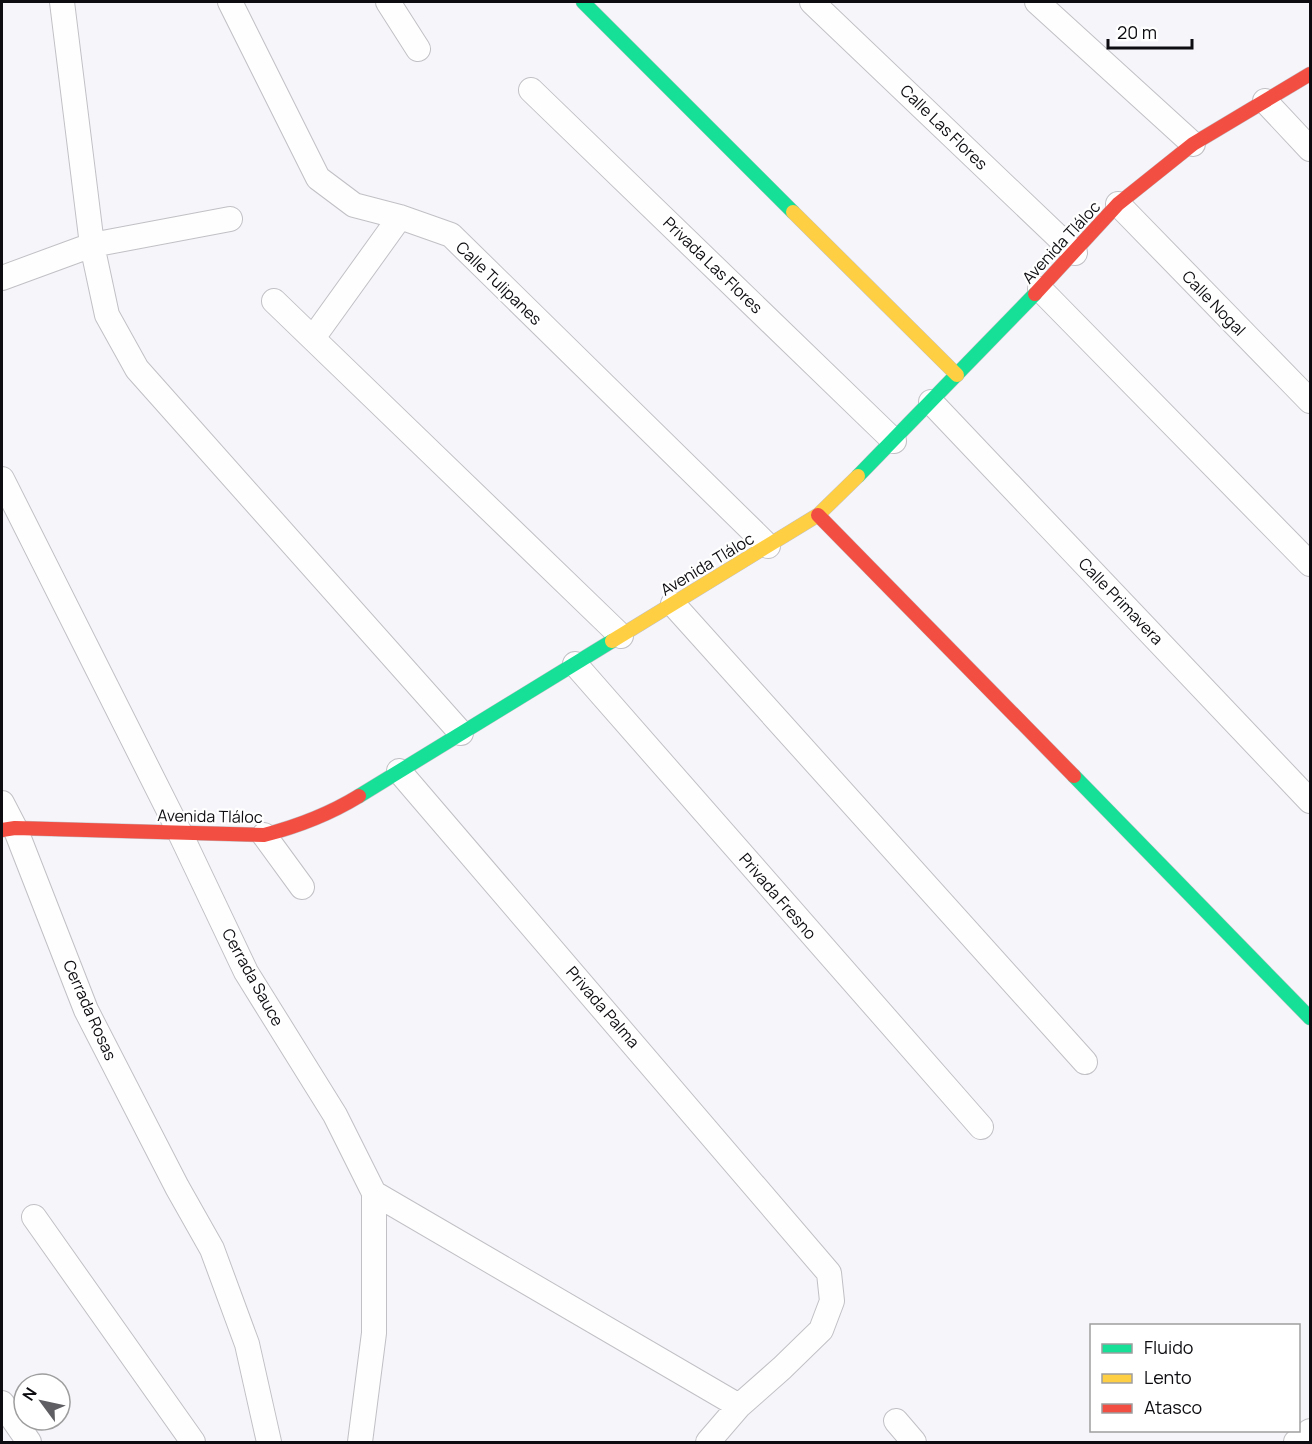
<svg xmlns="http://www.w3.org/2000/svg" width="1312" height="1444" font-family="Manrope,sans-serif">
<rect width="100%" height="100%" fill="#f6f5fa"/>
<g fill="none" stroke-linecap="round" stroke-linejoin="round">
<g stroke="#c1c0c5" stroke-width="26">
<path id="street" d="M62 2 92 245 107 315 137 369 461 733
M230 2 318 178 354 205 400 217 451 235 768 546
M388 2 418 49
M812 2 1075 253
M1037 2 1193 144
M531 90 894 441
M1265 101 1310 149
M1118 204 1310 401
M2 278 92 245 230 219
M1040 289 1310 564
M274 301 621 636
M313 338 400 217
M931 402 1310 801
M2 479 180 833 246 972 335 1115 374 1193V1333L360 1442
M673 604 1085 1062
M575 664 981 1127
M399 771 829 1273 832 1301 821 1330 782 1368 739 1406 708 1442
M2 803 15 828 86 1010 177 1187 212 1249 247 1344 269 1442
M264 835 302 887
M374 1193 739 1406
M34 1217 193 1442
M2 1403 29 1442
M896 1421 914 1442
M1296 1442 1310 1431"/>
</g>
<g stroke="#c1c0c5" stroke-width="15">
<path id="fast" d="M583 2 793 212
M858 476 1035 294
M1074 776 1310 1018
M359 796 612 641"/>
</g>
<g stroke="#c1c0c5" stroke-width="15">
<path id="slow" d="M793 212 957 375
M612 641 818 515 858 476"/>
</g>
<g stroke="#c1c0c5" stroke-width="15">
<path id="jam" d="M1035 294 1118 204 1193 144 1310 74
M818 515 1074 776
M2 830 15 828 264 835C299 826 328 815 359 796"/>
</g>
<use href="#street" stroke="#fefefe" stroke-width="24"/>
<use href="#fast" stroke="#16e098" stroke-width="14"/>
<use href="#slow" stroke="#ffcf43" stroke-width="14"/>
<use href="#jam" stroke="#f24e42" stroke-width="14"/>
</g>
<g text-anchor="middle" stroke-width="4.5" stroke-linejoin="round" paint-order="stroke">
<g font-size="16" fill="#0d0c10" stroke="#fff">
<text transform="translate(944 127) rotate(44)" y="6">Calle Las Flores</text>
<text transform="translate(1061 242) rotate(-47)" y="6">Avenida Tláloc</text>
<text transform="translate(713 265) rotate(44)" y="6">Privada Las Flores</text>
<text transform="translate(499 283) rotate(44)" y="6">Calle Tulipanes</text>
<text transform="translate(1214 303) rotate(46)" y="6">Calle Nogal</text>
<text transform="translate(707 564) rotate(-31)" y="6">Avenida Tláloc</text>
<text transform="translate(1121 601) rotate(46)" y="6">Calle Primavera</text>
<text transform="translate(210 816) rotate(1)" y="6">Avenida Tláloc</text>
<text transform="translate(778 896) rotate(49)" y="6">Privada Fresno</text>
<text transform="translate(253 977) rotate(61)" y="6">Cerrada Sauce</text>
<text transform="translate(603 1007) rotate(49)" y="6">Privada Palma</text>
<text transform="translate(90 1010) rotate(66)" y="6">Cerrada Rosas</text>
</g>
</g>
<rect width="1312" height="1444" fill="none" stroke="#0d0c10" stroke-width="6"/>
<rect x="1090" y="1324" width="210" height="108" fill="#ffffff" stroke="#9e9e9f" stroke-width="1.5"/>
<rect x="1102" y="1344" width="30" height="9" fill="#16e098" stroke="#9e9e9f" stroke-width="1.5"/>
<text x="1144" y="1354" font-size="18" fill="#0d0c10">Fluido</text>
<rect x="1102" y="1374" width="30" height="9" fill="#ffcf43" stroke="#9e9e9f" stroke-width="1.5"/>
<text x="1144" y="1384" font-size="18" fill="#0d0c10">Lento</text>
<rect x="1102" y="1404" width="30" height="9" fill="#f24e42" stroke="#9e9e9f" stroke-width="1.5"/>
<text x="1144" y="1414" font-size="18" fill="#0d0c10">Atasco</text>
<g transform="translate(42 1402) rotate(303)"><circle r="28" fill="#ffffff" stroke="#9e9e9f" stroke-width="1.5"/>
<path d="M0-4.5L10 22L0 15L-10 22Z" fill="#5f5e62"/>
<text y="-9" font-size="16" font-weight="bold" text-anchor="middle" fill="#0d0c10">N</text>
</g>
<path d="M1108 39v9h84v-9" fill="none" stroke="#0d0c10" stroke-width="3"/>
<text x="1117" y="39" font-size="18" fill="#0d0c10" stroke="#ffffff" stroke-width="4.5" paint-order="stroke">20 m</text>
</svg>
